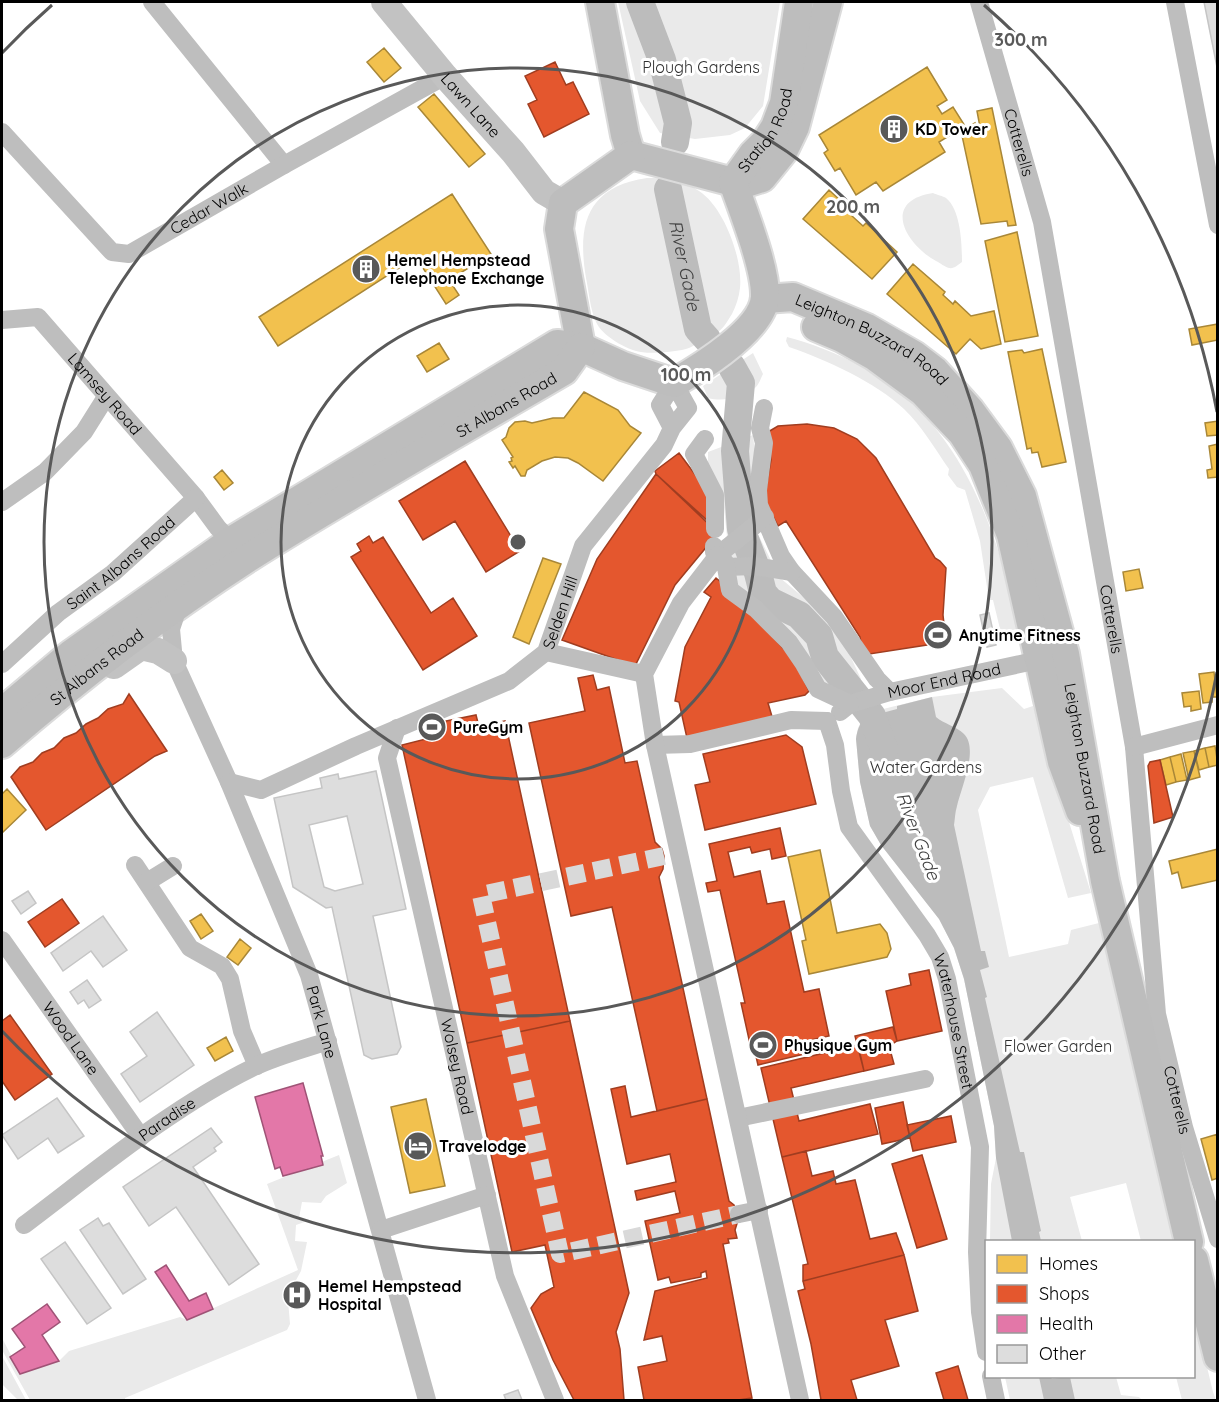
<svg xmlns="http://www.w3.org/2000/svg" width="1219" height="1402" font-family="Quicksand,sans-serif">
<rect width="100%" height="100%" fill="#fff"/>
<path fill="#eaeaea" d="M618 2H780L763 106 745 128 730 135 695 139 660 133 640 101Z
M647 178C665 178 684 180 699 191 724 207 743 259 740 288 739 297 736 306 732 314 728 320 724 328 718 332 715 333 712 333 710 335 700 341 693 348 682 350 669 352 654 354 641 352 627 350 602 336 596 322 590 309 589 292 586 278 577 224 587 187 647 178Z
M933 193C937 195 943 196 946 198 961 210 962 245 962 262 958 265 954 269 949 268 945 267 940 263 936 261 905 244 881 201 933 193Z
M787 337C941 379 985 486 1020 628L1001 633 993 600H989L980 541 965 490 957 487 948 475 949 469C935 449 922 426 904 409 875 382 827 360 789 347L786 341Z
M753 353 763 374C761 378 759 384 756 387 743 398 723 402 708 398L703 386Z
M753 435 755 454 749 507 757 532 779 577 815 607 847 649 861 679 857 681 826 686 738 586 727 537 723 497 708 467V452Z
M1002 688 1024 709 1033 706 1091 893 1068 898 1033 777 990 787 978 810 1009 957 1068 944 1071 930 1099 923 1176 1241H1141L1126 1183 1070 1197 1082 1241H990L991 1184 996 1158 994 1126 964 979 954 948 939 919 881 845 870 826 860 782 856 739 858 728 862 720 875 711 932 697Z
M339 1155 347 1183 326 1196 321 1203 302 1202 299 1218 310 1220 296 1225 295 1241 307 1242 301 1271 290 1291 288 1300 290 1324 287 1330 125 1398V1400H30L2 1350V1338L21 1374 40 1360 59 1361 69 1351 180 1317 187 1320 298 1270 267 1184Z
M1194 1313 1213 1392 1216 1400H1182L1176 1377 1194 1376Z
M2 1356 26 1400 17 1399 2 1384Z
M1005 1377H1116L1121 1395 1139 1397 1142 1400H1010Z"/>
<path fill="#bcbcbc" d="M932 697 936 717C944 724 956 726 964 734 979 749 961 788 957 806 955 812 955 819 954 825L981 951H985L989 967 980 970 987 997 985 998 1020 1152H1024L1041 1231 1039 1232 1041 1241H1012L996 1158 994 1126 964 979 954 948 939 919 881 845 870 826 860 782 856 739C858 724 865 713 881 709L882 713 897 709V706Z
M1039 1377H1050L1052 1379 1070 1377 1075 1400H1044Z"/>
<path fill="#f2c14e" stroke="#a98737" stroke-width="1.5" d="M384 48 401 68 384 82 367 62Z
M927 67 947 100 937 106 942 114 953 107 965 126 939 142 945 152 883 191 876 182 856 195 840 168 835 171 824 153 828 150 819 135Z
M434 94 485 154 469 167 418 107Z
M992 108 1016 225 1008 226 1007 221 981 224 961 131 975 123 976 127H980L977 111Z
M829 190 854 213 852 216 863 226 866 223 897 252 872 279 803 219Z
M452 194 491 254 449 280 459 295 446 304 416 257 278 346 259 317Z
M1017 232 1038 336 1005 342 985 241Z
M913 264 945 292 943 295 953 304 955 301 971 316 994 311 1001 344 981 349 970 339 956 354 887 294Z
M1218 324V340L1192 345 1189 329Z
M439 343 449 359 427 372 417 356Z
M1042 349 1066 462 1042 467 1038 452 1032 453 1031 448 1027 449 1008 352 1022 350 1024 353Z
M584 392 618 410 630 426 641 433 603 481 578 463 568 458 555 457 542 461 527 470 525 476H521L515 466 513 468 509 462 512 461 511 458 513 457 502 440 506 437 509 428 515 422 525 421 532 423 553 418H564Z
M1218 421V435L1207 436 1205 423Z
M1218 444V477L1208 478 1207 470 1212 469 1209 446Z
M222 470 233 483 224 490 214 477Z
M543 558 561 564 529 644 513 637Z
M1139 569 1143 588 1126 591 1123 572Z
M1214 672 1217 697H1212V702L1203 703 1199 674Z
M1199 691 1201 709 1191 711V706L1184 707 1182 693Z
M1215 746 1218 765 1209 767 1205 748Z
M1205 748 1209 767 1199 770 1194 751Z
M1194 751 1200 777 1189 780 1183 753Z
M1181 754 1187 780 1176 782 1170 757Z
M1170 757 1176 782 1166 785 1160 760Z
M7 789 26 810 2 833V794Z
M1218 849V880L1182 888 1178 872 1172 874 1169 861Z
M820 850 837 933 880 924 887 933 891 949 887 957 809 974 802 941 806 940 788 857Z
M201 914 213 931 201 939 190 921Z
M240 939 251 948 238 965 227 957Z
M226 1037 233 1051 215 1061 207 1048Z
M426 1099 445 1186 410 1193 391 1107Z
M1218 1134V1178L1212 1180 1201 1139Z"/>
<path fill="#e4572e" stroke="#a03d20" stroke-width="1.5" d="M555 62 566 85 573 82 589 114 544 137 528 104 537 100 525 76Z
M807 424 834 428 857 439 876 458 935 558 940 561 946 568 943 615 946 642 863 655 860 637 786 521 778 526 764 499 771 460 768 432 778 426Z
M679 453 709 493 708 521 656 474 655 471Z
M465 461 520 551 486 572 455 521 423 540 399 501Z
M656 474 718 533 675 585 635 666 562 640 597 559Z
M369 536 373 543 383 537 431 613 453 598 477 636 423 670 351 557 361 551 357 544Z
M716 578 727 587 794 660 809 691 805 695 768 703 773 720 687 738 679 702 675 701 685 647 711 597 704 592Z
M593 675 597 690 609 687 625 763 637 761 655 842 662 849 664 856 663 869 659 877 707 1099 657 1111 612 907 571 916 529 723 585 711 578 678Z
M129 694 167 751 155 756 46 830 11 777 20 767 33 762 42 753 54 748 64 738 76 733 86 724 98 718 108 709 123 704Z
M476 715 479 727 505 721 570 1021 467 1043 402 745 434 737 431 724Z
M786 735 802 747 816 804 705 830 695 785 710 782 703 754Z
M1160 760 1173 817 1154 823 1148 766 1150 762Z
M780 828 786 856 772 859 770 849 752 853 750 847 728 852 734 877 760 871 767 904 784 901 804 992 819 989 829 1036 806 1041 809 1053 758 1065 755 1052 752 1053 741 1003H745L720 890 708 892 706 883 717 881 709 844Z
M62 899 79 923 45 947 28 922Z
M929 970 942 1031 897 1041 886 991 911 985 909 974Z
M10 1015 52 1074 15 1100 2 1081V1021Z
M570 1021 629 1293 616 1332 620 1349 624 1400H574L553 1360 531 1308 541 1294 554 1287 545 1245 512 1252 467 1043Z
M893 1027 897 1041 889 1046 894 1064 864 1071 855 1036Z
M858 1045 864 1071 791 1088 799 1121 870 1104 878 1134 782 1157 761 1068Z
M625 1086 631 1117 707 1099 729 1201 734 1205 739 1217 735 1230 737 1238 728 1239 729 1243 723 1244 752 1398 738 1400H644L638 1367 667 1361 662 1336 644 1340 655 1291 707 1278 706 1271 701 1273V1277L671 1283 669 1277 658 1280 645 1221 680 1213 675 1191 637 1200 635 1191 676 1182 670 1154 627 1164 611 1089Z
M903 1102 910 1138 882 1144 875 1108Z
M951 1116 956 1142 913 1151 907 1125Z
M806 1151 812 1176 833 1171 836 1184 855 1180 870 1239 896 1233 904 1255 803 1281V1265L808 1264 782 1157Z
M922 1155 947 1239 917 1248 892 1164Z
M904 1255 918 1311 885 1320 899 1366 851 1380 857 1400H821L811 1344 798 1291 805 1289 803 1281Z
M958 1366 968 1400H944L936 1373Z"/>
<path fill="#e377a8" stroke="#9f5376" stroke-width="1.5" d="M303 1083 323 1156H321L323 1165 283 1176 280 1167 275 1169 255 1097Z
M166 1265 189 1301 206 1293 213 1309 187 1320 155 1272Z
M47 1304 60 1322 42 1335 59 1361 20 1374 10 1357 25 1347 12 1329Z"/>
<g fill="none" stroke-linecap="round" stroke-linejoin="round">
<g stroke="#bcbcbc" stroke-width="28">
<path d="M640 2 662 60 678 123 675 142"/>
<path id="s1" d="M668 189 698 329 707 339"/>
<path d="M732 367 741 383 735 451 741 529 758 573 763 593 770 601 799 615 819 636 825 657 872 716 884 749"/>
</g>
</g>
<path fill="#ddd" stroke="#c5c5c5" stroke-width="1.5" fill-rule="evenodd" d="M1204 2H1218V72Z
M989 613 996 645 987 647 980 615Z
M376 771 406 909 373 916 401 1047 397 1054 372 1059 364 1055 332 907 326 908 293 887 274 798 322 788 320 778 338 774 339 779ZM347 816 363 884 335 891 324 887 309 825Z
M28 891 36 903 21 914 12 901Z
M103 916 127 950 103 967 91 951 63 971 51 953Z
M87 980 101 1000 89 1008 84 1000 78 1004 70 992Z
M157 1012 194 1065 140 1102 121 1074 147 1056 130 1032Z
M57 1098 84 1136 58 1153 48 1138 18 1159 2 1135Z
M211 1128 222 1142 214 1148 216 1151 193 1167 259 1264 229 1285 176 1207 149 1226 123 1187Z
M98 1218 103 1226 109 1223 146 1279 123 1294 80 1230Z
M65 1242 111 1308 87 1324 41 1259Z
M518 1390 522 1400H506L504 1395Z"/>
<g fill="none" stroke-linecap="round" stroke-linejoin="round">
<path stroke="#d9d9d9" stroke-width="18" stroke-dasharray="18 9" stroke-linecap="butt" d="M664 856 481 895 560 1254 739 1214"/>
<g stroke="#dbdbdb" stroke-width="32">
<g id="primary">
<path d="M600 2 625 135 631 155"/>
<path d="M631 155 733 182H749L762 178 783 152 795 127 828 2"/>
<path id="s14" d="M733 182 753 154 766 141 775 127 784 103 799 2"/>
<path id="s15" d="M765 299 793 297 867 328 914 355 935 371 970 410 998 448 1022 496 1065 654 1105 881 1189 1242"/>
<path d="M816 327 842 338 874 356 923 392 962 433 983 465 1011 535 1062 762 1080 811"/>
<path d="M581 347 559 229 563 203 631 155"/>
<path d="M2 712 71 654 231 541 557 344 581 347 623 366 674 383C700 368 763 330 765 297 766 268 743 211 733 182"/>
<path id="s16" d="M2 744C78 678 163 613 248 558 351 493 458 433 564 371L581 347"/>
<path d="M1194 1260 1218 1357"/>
</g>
</g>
<g stroke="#bebebe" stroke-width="18">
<path d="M152 2 284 165"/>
<path id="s2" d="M979 2 1042 222 1134 747 1157 1014 1184 1127 1218 1239"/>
<path d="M1175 2 1218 225"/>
<path id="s3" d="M2 132 112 252 129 254 284 165 445 76"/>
<path id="s4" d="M2 320 38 317 196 498 218 528 231 541"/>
<path d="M764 408 760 428 764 443 758 490 759 505 781 556 792 572 834 617 877 679 890 692"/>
<path d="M705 439 694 454 715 495V529"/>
<path d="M2 502 45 472 84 432 106 397"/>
<path d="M714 546V552L718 555 765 517"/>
<path d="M726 567 754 566 792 572"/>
<path id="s5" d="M179 605 171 629 174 661 229 782 309 975 427 1400"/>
<path d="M546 652 644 674"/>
<path id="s6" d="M2 664 58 613 113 573 196 498"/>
<path id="s7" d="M840 712 850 704 890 692 1048 658"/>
<path id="s8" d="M827 721 835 745 841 791 849 827 927 935 940 957 947 979 980 1147 977 1252 980 1312 986 1352"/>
<path id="s9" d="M397 728 387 758 505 1276 555 1400"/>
<path d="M655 745 690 744 791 720 827 721"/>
<path d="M1134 747 1218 725"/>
<path id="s10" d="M229 782 261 790 356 746 509 681 546 652 583 546 664 445 672 428 688 408 674 383 660 405 672 428"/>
<path d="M135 865 190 948 222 966 230 979 242 1031 257 1066"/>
<path d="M147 882 173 866"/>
<path id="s11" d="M2 940 141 1137"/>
<path d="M738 1118 925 1079"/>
<path d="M739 1214 759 1210"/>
<path id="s12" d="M24 1225C97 1170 172 1107 254 1067 277 1056 304 1049 328 1041"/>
<path d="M381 1230 487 1195"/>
<path d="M991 1376 996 1400"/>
<path d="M800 1400 655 745 644 674 681 603 718 555 725 562 730 590 756 609 789 642 804 664 818 689 850 704"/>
</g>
<g stroke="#c2c2c2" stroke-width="26">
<path id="s13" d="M384 2 445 76 513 152 544 192 563 203"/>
<path d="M114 666 141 647 158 651 174 661"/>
</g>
<use href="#primary" stroke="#bdbdbd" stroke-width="28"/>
</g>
<g fill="none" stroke="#595959" stroke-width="3">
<circle cx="518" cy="542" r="237"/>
<circle cx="518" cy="542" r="474"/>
<path d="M1217 672A711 711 0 0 1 2 1031M2 53A711 711 0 0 1 52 5M984 5A711 711 0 0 1 1217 412"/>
</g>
<defs>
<g id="building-disc" transform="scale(1.5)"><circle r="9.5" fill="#595959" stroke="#fff"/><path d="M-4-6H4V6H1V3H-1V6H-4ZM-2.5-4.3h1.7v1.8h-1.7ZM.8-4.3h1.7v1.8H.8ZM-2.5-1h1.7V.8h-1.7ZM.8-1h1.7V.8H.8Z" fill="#fff"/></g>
<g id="stadium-disc" transform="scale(1.5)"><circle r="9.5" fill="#595959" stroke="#fff"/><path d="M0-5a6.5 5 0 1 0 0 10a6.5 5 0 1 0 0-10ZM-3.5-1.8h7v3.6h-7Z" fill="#fff"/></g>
<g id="hotel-disc" transform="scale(1.5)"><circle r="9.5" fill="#595959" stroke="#fff"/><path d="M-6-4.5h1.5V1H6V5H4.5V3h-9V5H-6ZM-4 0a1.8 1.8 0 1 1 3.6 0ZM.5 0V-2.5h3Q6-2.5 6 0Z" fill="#fff"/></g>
<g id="hospital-disc" transform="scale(1.5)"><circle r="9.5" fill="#595959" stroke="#fff"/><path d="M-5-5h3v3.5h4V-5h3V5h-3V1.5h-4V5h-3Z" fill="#fff"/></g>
</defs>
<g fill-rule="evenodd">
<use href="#building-disc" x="894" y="129"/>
<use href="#building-disc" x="366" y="269"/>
<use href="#stadium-disc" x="938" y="635"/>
<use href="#stadium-disc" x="432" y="727"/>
<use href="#stadium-disc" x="763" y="1045"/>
<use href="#hotel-disc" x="418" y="1146"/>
<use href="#hospital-disc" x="297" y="1295"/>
</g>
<g text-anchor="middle" stroke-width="6" stroke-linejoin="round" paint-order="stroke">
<g font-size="16" fill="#303030" stroke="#fff">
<text x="701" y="73">Plough Gardens</text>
<text x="926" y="773">Water Gardens</text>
<text x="1058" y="1052">Flower Garden</text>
</g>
<g font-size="16" fill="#000" stroke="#fff">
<text dy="6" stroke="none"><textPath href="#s13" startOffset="135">Lawn Lane</textPath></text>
<text dy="6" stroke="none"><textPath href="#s14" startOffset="62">Station Road</textPath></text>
<text dy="6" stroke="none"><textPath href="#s2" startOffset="146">Cotterells</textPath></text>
<text dy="6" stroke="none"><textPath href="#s3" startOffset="272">Cedar Walk</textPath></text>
<text dy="6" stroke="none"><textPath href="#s15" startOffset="118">Leighton Buzzard Road</textPath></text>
<text dy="6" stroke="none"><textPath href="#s4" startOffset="138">Lamsey Road</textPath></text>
<text dy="6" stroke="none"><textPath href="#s16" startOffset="609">St Albans Road</textPath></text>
<text dy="6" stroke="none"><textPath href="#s6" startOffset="156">Saint Albans Road</textPath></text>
<text dy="6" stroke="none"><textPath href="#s10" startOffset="393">Selden Hill</textPath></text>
<text dy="6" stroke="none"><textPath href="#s2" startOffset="632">Cotterells</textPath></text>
<text dy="6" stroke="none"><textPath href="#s16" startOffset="122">St Albans Road</textPath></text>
<text dy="6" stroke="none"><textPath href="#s7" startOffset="110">Moor End Road</textPath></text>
<text dy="6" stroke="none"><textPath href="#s15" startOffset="622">Leighton Buzzard Road</textPath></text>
<text dy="6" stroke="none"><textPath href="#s5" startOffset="448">Park Lane</textPath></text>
<text dy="6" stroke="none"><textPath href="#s8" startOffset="333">Waterhouse Street</textPath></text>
<text dy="6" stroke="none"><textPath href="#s11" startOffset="120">Wood Lane</textPath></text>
<text dy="6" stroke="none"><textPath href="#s9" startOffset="348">Wolsey Road</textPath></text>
<text dy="6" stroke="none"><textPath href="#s2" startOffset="1118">Cotterells</textPath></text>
<text dy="6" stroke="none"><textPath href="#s12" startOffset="178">Paradise</textPath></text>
</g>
<g font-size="16" font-weight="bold" fill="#000" stroke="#fff" text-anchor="start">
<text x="915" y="135">KD Tower</text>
<text x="387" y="266">Hemel Hempstead<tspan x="387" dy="18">Telephone Exchange</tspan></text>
<text x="959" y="641">Anytime Fitness</text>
<text x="453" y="733">PureGym</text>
<text x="784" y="1051">Physique Gym</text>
<text x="439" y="1152">Travelodge</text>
<text x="318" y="1292">Hemel Hempstead<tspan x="318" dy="18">Hospital</tspan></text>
</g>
<g font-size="18" font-style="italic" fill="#414141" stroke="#fff">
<text dy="6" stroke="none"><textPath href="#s1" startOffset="78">River Gade</textPath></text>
<text transform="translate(918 836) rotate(69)" y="6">River Gade</text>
</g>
</g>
<circle cx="518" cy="542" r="9" fill="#595959" stroke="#fff" stroke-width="3"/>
<g font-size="18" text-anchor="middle" font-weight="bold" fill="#595959" stroke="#fff" stroke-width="6" stroke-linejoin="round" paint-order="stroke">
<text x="1021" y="46">300 m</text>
<text x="853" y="213">200 m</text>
<text x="686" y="381">100 m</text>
</g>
<rect width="1219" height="1402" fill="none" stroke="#000000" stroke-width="6"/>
<rect x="985" y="1240" width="210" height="138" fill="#ffffff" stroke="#999999" stroke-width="1.5"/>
<rect x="997" y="1255" width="30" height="18" fill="#f2c14e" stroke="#999999" stroke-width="1.5"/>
<text x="1039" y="1270" font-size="18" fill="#000000">Homes</text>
<rect x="997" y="1285" width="30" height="18" fill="#e4572e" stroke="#999999" stroke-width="1.5"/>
<text x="1039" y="1300" font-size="18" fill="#000000">Shops</text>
<rect x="997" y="1315" width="30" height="18" fill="#e377a8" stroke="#999999" stroke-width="1.5"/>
<text x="1039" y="1330" font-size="18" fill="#000000">Health</text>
<rect x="997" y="1345" width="30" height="18" fill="#dddddd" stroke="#999999" stroke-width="1.5"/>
<text x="1039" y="1360" font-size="18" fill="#000000">Other</text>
</svg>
